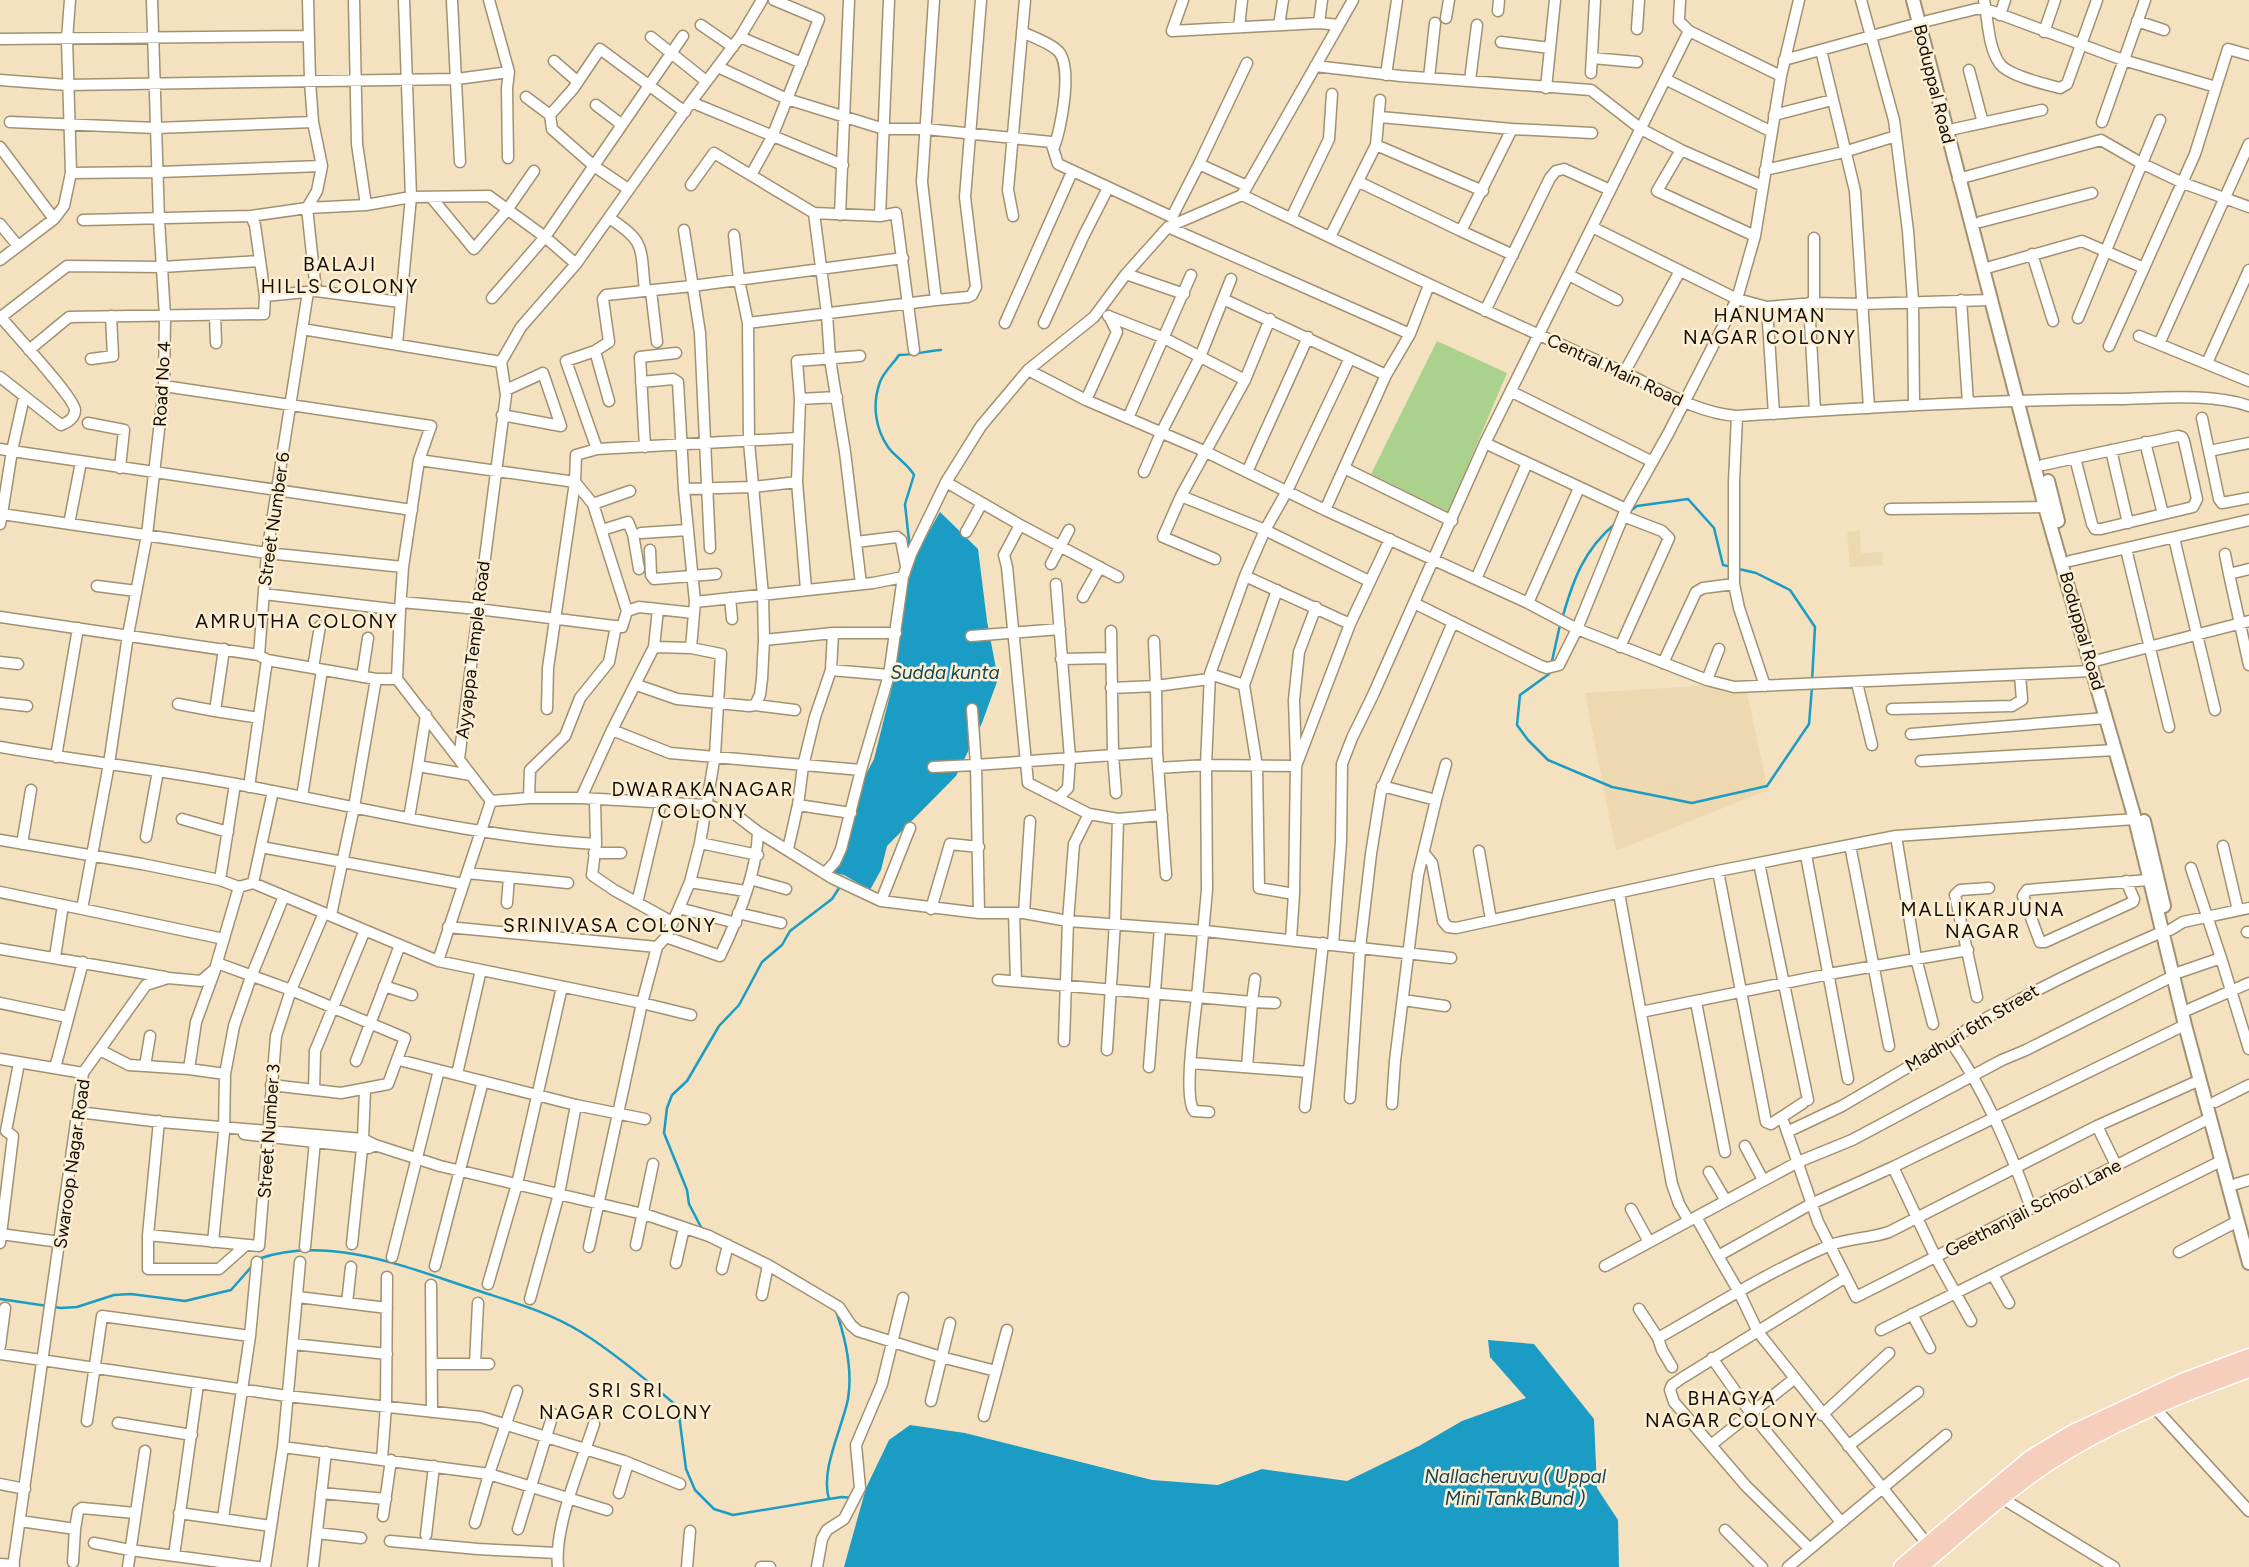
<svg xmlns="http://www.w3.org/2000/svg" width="2249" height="1567" font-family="Figtree,sans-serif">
<rect width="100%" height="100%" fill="#f3e1bf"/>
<path fill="#eed8af" d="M1860 531 1861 553 1882 552 1883 565 1850 567 1847 532Z
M1745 683 1768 790 1616 851 1585 693Z"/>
<path fill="#aad28c" d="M1437 341 1507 373 1448 512 1371 474Z"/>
<path fill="#1a9cc5" d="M940 512 978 549 987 621 998 679 982 723 956 776 887 846 881 870 870 890 844 875 834 873 848 836 862 782 874 759 891 691 902 616 913 560Z
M1488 1340 1534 1344 1594 1419 1597 1488 1618 1520 1619 1567H844L866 1488 889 1440 910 1425 965 1433 1152 1480 1218 1485 1262 1469 1347 1481 1419 1446 1462 1421 1526 1398 1490 1357Z"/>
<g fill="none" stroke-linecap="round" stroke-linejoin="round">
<path stroke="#1a9cc5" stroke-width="2.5" d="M1629 512 1637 506 1688 499 1714 528 1723 565 1732 567
M910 550 905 504 914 475C908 464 895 457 888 447 875 428 872 404 880 382 883 373 893 364 899 355 913 355 927 351 941 350
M1739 569 1756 573 1790 590 1815 627 1812 681
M906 593 910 570
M1562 619C1573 580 1584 549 1616 523
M1552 661 1560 625
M1549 674 1520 695 1517 725 1528 740 1548 760 1612 787 1692 803 1767 786 1809 724 1812 687
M702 1229 689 1204 687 1190 664 1133 667 1108 672 1095 687 1081 719 1026 739 1005 762 962 782 945 790 931 832 899 841 885
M258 1259C328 1234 409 1268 476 1290 512 1302 549 1312 581 1332 615 1353 648 1381 678 1407L686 1469 695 1490 714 1509 733 1515 829 1499
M0 1299 61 1308 77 1307 114 1295 131 1294 185 1301 231 1290 253 1265
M835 1308C845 1336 853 1369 848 1399 842 1429 820 1470 829 1499L842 1497 853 1498"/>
<g stroke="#a29171" stroke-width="13">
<path id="minor" d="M70 0 67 39 71 173
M152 0 159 220 165 316 164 386 147 535 128 635 109 764 82 909 224 939
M308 0 310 81 313 122 322 166 317 191 307 208 316 291
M354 0 357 144 366 205
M452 0 460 162
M489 0 509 72
M1183 0 1172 31 1319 23 1339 25
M1680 0 1679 21 1689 31 1781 76
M1861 0 1894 120 1908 231 1913 301 1914 405
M1984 0C1988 19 1988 48 2000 64 2009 76 2045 84 2060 88L2067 84 2097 0
M1498 11 1499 0
M2000 15 2005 0
M1446 18 1449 0
M1927 21 1976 9H1986L2123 60 2216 87
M2137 21 2164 30
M1319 23 1322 0
M701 25 733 47
M1279 25 1283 0
M1239 27 1242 0
M1637 29 1639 0
M1022 32C1033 37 1048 42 1057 50 1074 64 1061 129 1054 147
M2044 32 2055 0
M651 37 706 81
M740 37 802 63
M0 39 308 36
M1501 42 1550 48
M1821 50 1855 191 1869 408
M1592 58 1637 62
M1784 60 1919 23
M554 61 578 82
M1247 63 1199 164 1247 186
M1315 66 1401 76 1591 90 1641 129 1681 150 1763 186
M718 67 787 99 884 129H926L1051 142 1058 164 1172 217 1199 164
M1969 70 1983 123
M1591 73 1595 0
M1386 75 1397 0
M1429 78 1435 23
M1665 79 1772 132
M0 80 67 85 457 79 509 72 507 88 508 158
M1470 80 1477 25
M1546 88 1555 0
M526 97 550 115
M691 102 843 165
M596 105 621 124
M1774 115 1832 100
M1380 117 1512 129 1592 133
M10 122 156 128 313 122
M2102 122 2145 0
M1954 129 2042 110
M1376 145 1483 191
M0 147 54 219
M1681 150 1657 191 1755 236
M1765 170 1844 152 1896 136
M751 175 772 137 819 19 774 0
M1958 179 2101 140 2141 163 2183 183 2249 207
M1359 182 1461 231 1512 129
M691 185 714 153 814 213
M628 189 594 166 552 129 550 115 573 89 600 49 685 112
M1242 195C1367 255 1491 315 1619 370 1657 387 1694 413 1737 416 1861 408 1986 400 2111 399 2155 399 2207 392 2249 406
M431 197 474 249 507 210 534 171
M840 215 849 0
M880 216 889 0
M1013 216 1008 190 1025 0
M609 218C647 242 640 248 645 290
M1291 218 1329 139 1332 94
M83 220 251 216 307 208 366 205 411 197 489 196 545 237 576 264
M1980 222 2092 193
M0 224 18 246
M1168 227 1410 334
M1592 227 1737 299 1767 307 1814 303 1862 304 1990 300
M684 230 700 333 710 548
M1461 231 1513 255
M1330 237 1376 145 1380 100
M1814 238V303
M2032 254 2053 321
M0 260 54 219 64 206 71 173 159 172 322 166
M1990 267 2082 241 2144 268
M1126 274 1184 294
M1569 275 1617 300
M651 291 657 342
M265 296 316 291 400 302
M492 298 545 237 683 36
M1223 299 1386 375
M936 300 968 297 972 295 976 287 965 197 981 0
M1961 300 1968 403
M1809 303 1815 411
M1767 307 1774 414
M1485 311 1550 178 1556 171 1564 169 1610 190
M215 315 216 343
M0 316C12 331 74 397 75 410 75 418 67 423 61 425L0 377
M1108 316 1162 337 1245 380
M1109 316 1117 332 1086 400 1204 451 1325 510 1528 603 1577 629 1707 680 1734 687 2093 671
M1 317 67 266 162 267 260 261
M2078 318 2160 120
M748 323 936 300 922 182 934 0
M1005 323 1072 172
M1044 323 1083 237 1108 188
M302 329 501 362
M2139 336 2249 381
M397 344 411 197 404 0
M2159 344 2249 144
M2109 346 2195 154 2228 49 2249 55
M29 350 69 317 264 314 265 296 255 225 251 216
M595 351 609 401
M91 359 113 356 111 316
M501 362 521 327 576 264 691 102 740 37 762 0
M2207 363 2249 270
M1028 370 1086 400
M1624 373 1680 271
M641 382 673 379 678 382 684 489 695 602 691 648
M164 386 431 426 419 460 403 567
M1512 392 1651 461
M24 397 12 451 412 510
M800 399 837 397
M502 415 561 426 543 373 506 390
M1737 416 1734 482V584L1739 608 1765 686
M1128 418 1191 275
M2202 418 2219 499 2222 503 2249 498
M88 423 124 430 120 468
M2178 436 2182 437 2184 441 2197 499 2193 507 2101 529H2095L2092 524 2075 458Z
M2145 442 2163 514
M1485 443 1626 509
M645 447 640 357 676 353
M0 449 12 451 2 514
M597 449 566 361 595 351 609 342 603 299 606 295 692 286 903 258
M2111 450 2128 523
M2209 451 2249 443
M419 460 575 482 576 455 597 449 798 438
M2043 465 2075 458
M1344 468 1452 521
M1144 472 1161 433 1200 357 1231 279
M1247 472 1308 337
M575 482 593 504 627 611
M946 482 1020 525 1118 577
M684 489 753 487 797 482
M1181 496 1265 530 1369 581
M593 504 630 491
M1890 509 2045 507
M1325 510 1386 375 1410 334 1429 285
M0 524 2 514 267 553 403 567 400 610
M69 524 81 462
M1020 525 1004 555 1007 567 1028 783 1089 814 1118 819 1162 815
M602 530 628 522 633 534 639 569
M966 532 982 503
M641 533 688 530
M2174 538 2215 710
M856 542 897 537 901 540 906 566
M2126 549 2169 727
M650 550 651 575 654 579 716 574
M2225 554 2229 574
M1215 559 1163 537 1181 496 1245 380 1270 319
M2070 561 2249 520
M1051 564 1069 530
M2249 569 2229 574 2249 665
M1245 576 1350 624
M1476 579 1527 463
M861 584 845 452 830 359 827 314 814 213 880 216 896 213 914 350
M1056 584 1070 758 1068 788 1058 798
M97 586 136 591
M806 589 797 482 800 399 797 361 860 356
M264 594 400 610 397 679
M1083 597 1100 567
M730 598 732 619
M401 602 478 609 622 627 627 611 639 607 694 613
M695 602 873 583 903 577 911 554 946 482 981 426 1028 370 1094 317 1126 274 1168 227 1242 195 1353 0
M1414 603 1541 666 1547 668 1559 665 1577 629 1626 509 1668 434 1737 299 1755 236 1781 76 1799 0
M1528 603 1579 488
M0 617 259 655 267 660 376 679H397L491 801
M971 636 1060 629
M764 640 833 633H896
M1154 641 1156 686 1209 679
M1620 647 1669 538 1662 531 1623 516
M224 649 215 711 259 718
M259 655 267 553 308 292
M1061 659 1110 658
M0 662 18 664
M2091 662 2249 621
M1663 663 1696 592 1703 588 1734 584
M313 668 320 626
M831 670 889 675
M362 677 368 638
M1707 680 1719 649
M1857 683 1872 745
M637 685 677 699 749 706 755 705 760 695 762 679 764 640 763 595 749 442 748 323 739 280 734 235
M1244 685 1277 590
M1111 688 1156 686 1157 752 1166 875
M0 703 27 706
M178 704 215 711
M755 705 795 710
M547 709 548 668 575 482
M1892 709 2012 706 2022 700 2020 675
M426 715 418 766 471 775
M612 730 670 753 861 770 889 675 903 577
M1911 734 2106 718
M0 747C78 761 157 769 236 784 355 806 474 837 596 844
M56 757 78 628
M459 759 506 395 501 362
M1296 759 1294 700 1299 652 1316 607
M1921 761 2115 750
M1296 766 1350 624 1390 539
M933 767 976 765 972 709
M1158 768 1206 765 1296 766 1294 894 1291 939
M1382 786 1436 800 1418 875 1395 1061 1392 1104
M249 787 267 660
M1116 793 1113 755 1157 752
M302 797 322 670
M529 798 530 770 565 736 580 698 609 662 616 626
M581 798 612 730 654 647 658 609
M595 799 596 844 592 875 614 890 672 922
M1436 800 1446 764
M491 801 529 798H581L707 805 736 815 758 832 832 878 881 901 979 913H1024L1068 921 1205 931 1451 958
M798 805 851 813
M409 818 418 766
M182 819 228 832
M1896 836 1916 958 1933 1024
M146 837 158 771
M0 840 142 864 220 880 239 887
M700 843 758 855
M22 844 31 790
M1850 845 1889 1046
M2223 846 2238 910
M261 847 463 884
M788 849 798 805 803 766 815 717 831 670 833 633
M1479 851 1491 920
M594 853H621
M1424 853 1432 863 1443 921 1448 927 1456 928 1718 871 1896 836 2135 819
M1806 855 1848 1079
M1759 863 1808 1100
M1718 871 1766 1122 1771 1124 1803 1103
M467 873 568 883
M825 873 835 862 841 849 861 770
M750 879 786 889
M220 880 235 784
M2126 881 2134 899 2133 902 2045 942H2040L2023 896 2027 890 2148 880
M690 882 745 891
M253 883 273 791
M239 887 253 883 438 961 642 1003 691 1015
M0 892 82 909
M1619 893 1672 1184 1679 1204 1689 1221
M1294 894 1259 888 1257 766 1244 685 1210 674 1245 576 1265 530 1287 491 1350 358
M881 901 910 828
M507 903 509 877
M637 903 661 802
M679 908 736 923
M931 909 950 844 979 847
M738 913 781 923
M979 913 976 765 1113 755 1111 631
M1014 913 1016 981
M1024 913 1030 821
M331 915 354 807 376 679
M448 927 657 947
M2170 930 2183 922 2249 908
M2247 932H2249
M666 937 720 956C738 919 757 873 758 832
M1333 944 1341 842 1342 764 1352 738 1373 695 1485 443 1689 31
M0 949 165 977
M55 957 63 905
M2221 958 2249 1049
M438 961 491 801
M217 963 291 990 405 1038 388 1084 341 1093 271 1085
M215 970 196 1022 189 1069 225 1074
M2180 972 2221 958 2191 868
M1255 979 1252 1002 1275 1003
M998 980 1197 997 1207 890 1206 765 1210 674
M384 986 412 995
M1977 997 1955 895 1960 890 1989 888
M1403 1000 1445 1006
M1696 1002 1725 1152
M0 1003 67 1017
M1641 1012 1829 974 1968 950
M2183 1012 2249 983
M150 1036 145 1066 189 1069
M1064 1041 1068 921 1074 844 1089 814
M1951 1042C1986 1093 2010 1150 2031 1208
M100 1050 129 1065 145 1066
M1107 1050 1115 922 1118 819
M0 1059 83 1073
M399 1060 576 1105 645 1119
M356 1061 400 945
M1191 1063 1308 1072
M1149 1067 1160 928
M55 1068 83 962
M457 1074 481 970
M314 1090 315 1051 365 930
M1350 1098 1360 948 1371 854 1381 791 1453 622
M2215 1102 2249 1085
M1305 1107 1323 943
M78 1112 161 1122 363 1139 375 1145 440 1166 647 1215 709 1236 768 1265 839 1307 851 1325 858 1331 941 1357 996 1371
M1209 1112 1194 1111C1183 1096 1195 1018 1197 997L1252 1002 1247 1067
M159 1121 148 1235V1269H219L246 1245
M1784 1123 1818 1222 1856 1297 2210 1118
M2097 1126 2116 1165
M1787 1132 1842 1106 1951 1042C1966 1028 1983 1020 2001 1010 2053 980 2106 956 2162 932
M244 1134 369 1148 375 1145
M1745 1146 1763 1180
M1893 1167 2185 1025
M1709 1172 1726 1201
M2236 1184 2249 1180
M1631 1209 1649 1242
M1696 1217 1718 1256
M0 1234 60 1242
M148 1235 259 1246 276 1036 291 990 324 913
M213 1242 224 1132 225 1074 234 1026 251 977 284 896
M0 1243 13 1136 6 1131 19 1063
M352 1244 363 1139 365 1090
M636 1245 653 1164
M305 1247 315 1141
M589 1247 642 1003 657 947 666 937 679 908 690 882 700 843 715 755 721 654 691 648 654 647
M2179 1252 2238 1221
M392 1257 439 1070
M676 1263 684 1228
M435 1266 483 1081
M1605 1266 1798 1162 1852 1140 2002 1060 2026 1050 2173 976
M722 1269 728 1245
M1993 1275 2009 1303
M488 1284 517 1184 562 987
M431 1285 432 1412
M762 1295 768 1265
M298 1297 387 1308
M530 1299 559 1194 576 1105
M347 1303 351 1267
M1639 1309 1658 1338
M1912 1314 1930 1348
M1881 1330 2221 1161
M293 1344 387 1354
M0 1346 5 1308
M0 1354 287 1396 481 1417 624 1461 680 1484
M1712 1358 1750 1412 1841 1522
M432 1364H489
M475 1364 478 1303
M1672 1367 1662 1350 1658 1338C1713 1307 1768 1272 1826 1247 1845 1238 1869 1239 1889 1232L2097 1126 2200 1080
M931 1401 950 1323
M2154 1407 2249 1511
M1822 1415 1889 1353
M984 1416 1007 1330
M87 1421 102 1316 250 1336
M118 1423 192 1435
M1711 1445 1794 1379
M1848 1446 1918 1392
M283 1447 489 1474 607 1510
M382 1459 386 1406 387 1277
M0 1484 25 1489
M321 1493 386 1499
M619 1493 628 1463
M2003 1499 2114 1567
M179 1513 271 1526
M383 1516 391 1460
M223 1518 250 1336 257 1262
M20 1521 75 1529 73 1562
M475 1523 489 1474 517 1391
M75 1529 78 1511 82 1508 135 1513
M518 1529 553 1414
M1725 1530 1762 1567
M317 1533 361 1538
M426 1535 434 1466
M390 1541 478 1549 556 1553
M94 1543 130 1550 258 1567
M1928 1545 1758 1332 1739 1292 1718 1256 1811 1204 1893 1167 1936 1258 1971 1321
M1809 1548 1746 1486 1674 1402 1670 1390 1672 1385 1682 1378 1846 1277
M174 1556 198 1384
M0 1564 14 1565
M13 1567 83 1073 146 985 168 978 201 981 215 969 239 887
M128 1567 145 1451
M265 1567 283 1447 300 1262
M313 1567 326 1452
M558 1567C554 1526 581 1464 594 1424
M687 1567 690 1531
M761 1567H770
M817 1567 822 1539 827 1530 844 1519 860 1488 856 1445 882 1384 903 1298
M1788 1567 1946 1435"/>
</g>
<g stroke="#a29171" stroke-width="16">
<path id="tertiary" d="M1913 0 2045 507 2135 819 2185 1025 2249 1263
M2048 481 2058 521
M2144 821 2164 906"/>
</g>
<g stroke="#fff" stroke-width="19">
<path id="trunk" d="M1902 1567 2030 1459 2073 1433 2182 1382 2249 1357
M1919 1567C1960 1533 2005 1491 2049 1462 2110 1422 2181 1394 2249 1369"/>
</g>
<use href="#minor" stroke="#fff" stroke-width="10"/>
<use href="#tertiary" stroke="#fff" stroke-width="12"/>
<use href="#trunk" stroke="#f6cebc" stroke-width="16"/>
</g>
<g text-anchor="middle" stroke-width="5" stroke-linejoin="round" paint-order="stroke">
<g font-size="18" fill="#120c03" stroke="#fdefd4">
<text transform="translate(1934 84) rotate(76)" y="6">Boduppal Road</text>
<text transform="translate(1615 370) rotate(25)" y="6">Central Main Road</text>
<text transform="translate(162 384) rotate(-87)" y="6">Road No 4</text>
<text transform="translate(274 519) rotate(-82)" y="6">Street Number 6</text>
<text transform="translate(2082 631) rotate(74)" y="6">Boduppal Road</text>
<text transform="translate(473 650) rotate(-83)" y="6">Ayyappa Temple Road</text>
<text transform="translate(1972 1028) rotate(-31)" y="6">Madhuri 6th Street</text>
<text transform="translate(269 1131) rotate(-86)" y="6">Street Number 3</text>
<text transform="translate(72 1164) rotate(-82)" y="6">Swaroop Nagar Road</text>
<text transform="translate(2033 1208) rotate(-27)" y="6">Geethanjali School Lane</text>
</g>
<g font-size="19" letter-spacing="2" fill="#120c03" stroke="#fdefd4">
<text x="340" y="271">BALAJI<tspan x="340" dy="22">HILLS COLONY</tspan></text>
<text x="1770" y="322">HANUMAN<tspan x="1770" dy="22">NAGAR COLONY</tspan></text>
<text x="297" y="628">AMRUTHA COLONY</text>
<text x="703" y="796">DWARAKANAGAR<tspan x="703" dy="22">COLONY</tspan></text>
<text x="1983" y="916">MALLIKARJUNA<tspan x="1983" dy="22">NAGAR</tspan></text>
<text x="610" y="932">SRINIVASA COLONY</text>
<text x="626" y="1397">SRI SRI<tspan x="626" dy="22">NAGAR COLONY</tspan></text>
<text x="1732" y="1405">BHAGYA<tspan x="1732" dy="22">NAGAR COLONY</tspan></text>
</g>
<g font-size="19" font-style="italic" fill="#124455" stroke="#fdefd4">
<text x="945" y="679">Sudda kunta</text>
<text x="1515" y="1483">Nallacheruvu ( Uppal<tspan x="1515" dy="22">Mini Tank Bund )</tspan></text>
</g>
</g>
</svg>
